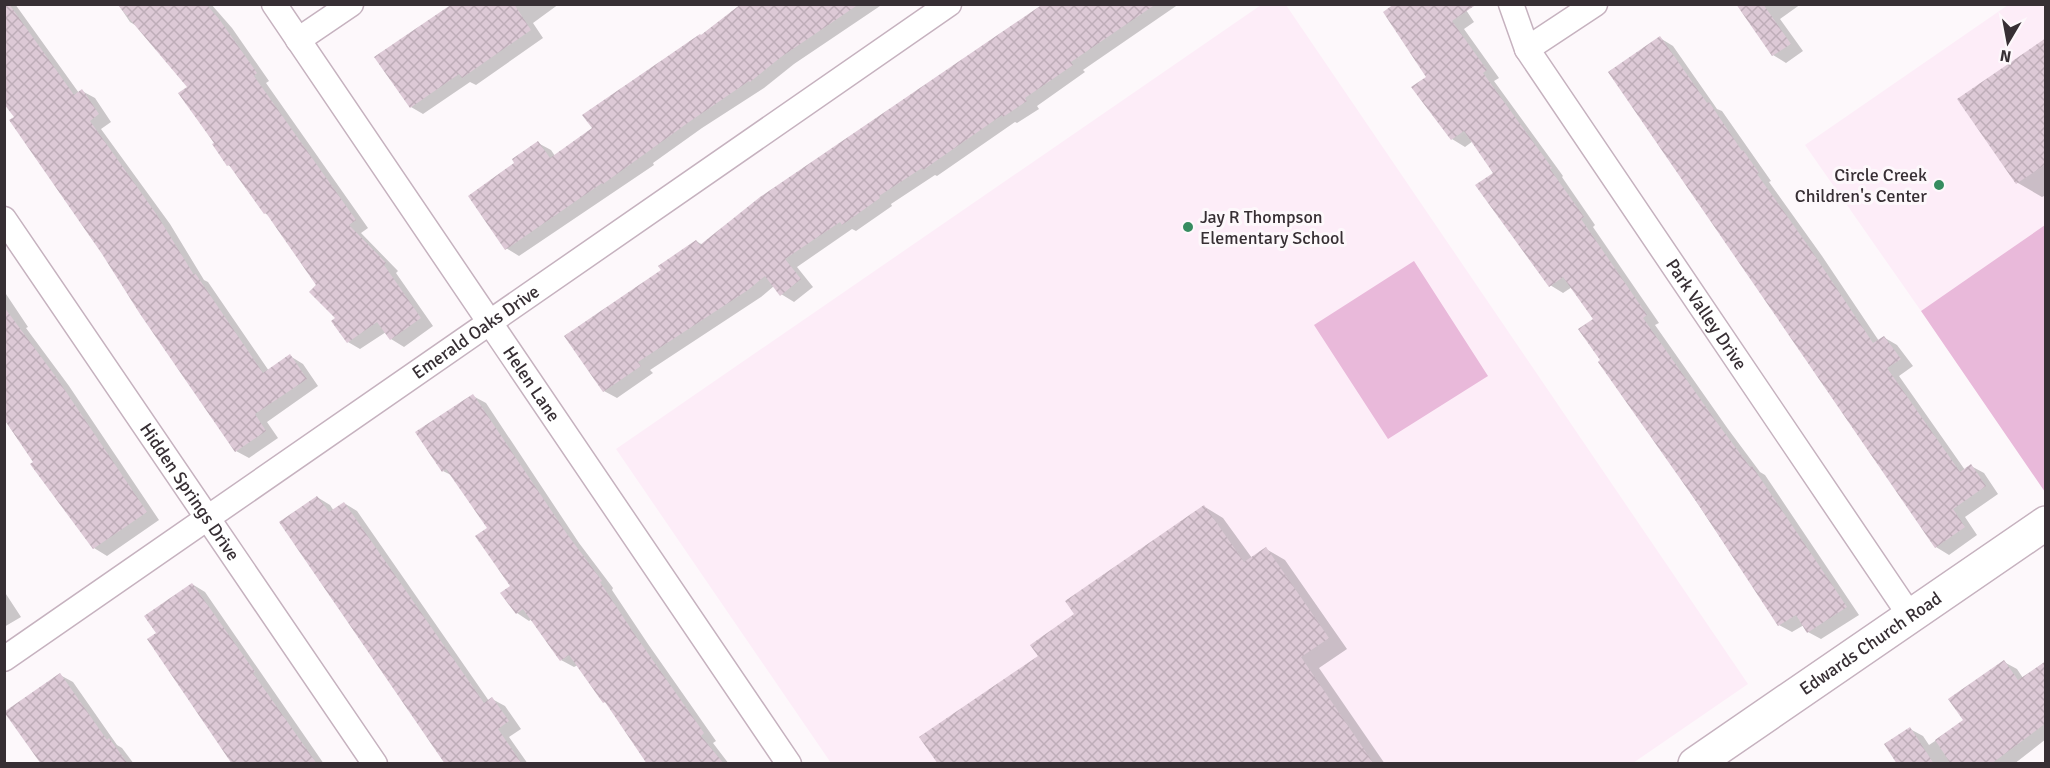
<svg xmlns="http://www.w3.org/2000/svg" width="2050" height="768" font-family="Signika,sans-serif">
<defs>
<pattern id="building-cross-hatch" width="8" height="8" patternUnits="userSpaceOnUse" patternTransform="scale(1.5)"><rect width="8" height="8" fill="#ddc9d6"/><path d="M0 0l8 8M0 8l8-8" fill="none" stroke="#beadb8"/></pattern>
</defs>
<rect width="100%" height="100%" fill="#fdf8fb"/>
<path fill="#fdedf8" d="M1261 5H1286L1748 684 1633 763H831L616 449Z
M2008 5H2045V225L1921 311 1805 145Z"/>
<path fill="#e9b9da" d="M2045 225V492L1921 311Z
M1414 261 1488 376 1388 439 1314 325Z"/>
<path fill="#0003" d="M4 4H15L79 93 82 91 95 98 111 122 101 129 170 224 204 280 208 282 269 371 290 356 303 364 318 386 267 422 278 438 249 458 236 451 16 117Z
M118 4H211L232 28 269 81 266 83 368 228 361 233 398 271 396 273 433 326 404 347 391 339 386 332 360 349 348 342 337 318 318 285 270 217 265 213 233 168 228 165 189 87 138 27 130 22Z
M453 4H559L533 23 543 38 476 85 470 82 423 114 411 107Z
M743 4H883L794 64 764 88 702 128 653 163 654 165 519 256 506 248 517 164 538 143 551 150 555 156 594 129 700 36Z
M1045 4H1179L1083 70 1085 72 1037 106 1039 109 1017 123 1015 122 937 176 935 175 891 204 892 206 856 231 852 229 797 267 813 287 794 302 781 294 774 286 761 297 650 370 653 373 617 398 604 391 663 270 696 241 703 245Z
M1462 4 1474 22 1464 29 1499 78 1494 81 1563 176 1562 177 1595 225 1593 227 1659 323 1655 325 1728 429 1760 472 1765 475 1859 615 1821 639 1808 632 1804 625 1792 632 1779 625 1602 361 1595 319 1572 287 1563 293 1550 285 1495 174 1473 141 1465 147 1452 139 1428 77 1385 13Z
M1738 4H1801L1780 19 1803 51 1786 63 1773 55Z
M1660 38 1673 46 1717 109 1722 111 1771 181 1769 182 1822 256 1879 341 1885 338 1897 345 1913 366 1899 376 1965 470 1971 466 1984 473 1998 494 1965 517 1977 535 1949 555 1936 547Z
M2046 40V195L2042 197 2018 183 1959 99Z
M4 291 28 327 26 328 69 386 159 520 107 556 94 548 4 419Z
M473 396 486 403 579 543 613 588 612 590 648 644 716 741 713 743 729 764H649L607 703 578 665 574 667 561 660 532 619 529 621 517 613 512 586 489 529 453 476 443 471Z
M317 497 330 505 334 511 344 503 357 511 489 701 492 699 505 706 521 729 509 737 528 764H447Z
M1205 507 1223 518 1252 558 1266 549 1285 560 1347 649 1319 668 1385 764H939L1040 657 1076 614Z
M192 584 205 592 324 764H233L158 634Z
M4 591 21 617 4 627Z
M2046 661V739L2014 764H1894L1897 761 1910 729 1923 736 1929 745 1965 721 2004 662 2017 669 2023 678Z
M60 675 73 682 117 745 122 748 134 764H43Z"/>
<path fill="url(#building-cross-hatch)" d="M4 4H9L74 95 82 89 99 114 90 121 157 215 194 275 195 273 263 373 290 354 307 379 255 414 266 431 235 452 140 314 102 254 9 120 14 117 4 104Z
M117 4H206L219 19 257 73 254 76 356 220 349 225 386 263 384 265 421 318 390 340 377 322 347 343 331 321 335 318 309 292 316 285 266 213 264 214 229 165 227 166 212 144 214 143 178 93 187 87Z
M452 4H514L531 30 462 78 459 74 410 108 374 57Z
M741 4H859L781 57 750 82 749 81 689 122 603 184 602 183 505 250 468 196 514 163 512 159 538 141 550 158 592 128 582 115 700 34 701 35Z
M1043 4H1156L1071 62 1073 65 1025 98 1027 101 1003 117 1002 115 923 170 922 168 879 196 880 198 842 225 840 222 785 259 801 279 780 296 765 276 748 290 638 362 641 366 603 392 564 336 661 270 658 266 696 240 700 245 760 197Z
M1394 4H1477L1452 21 1487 70 1483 73 1552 168 1550 169 1584 217 1581 219 1647 315 1643 318 1715 420 1750 467 1752 466 1847 607 1807 633 1796 615 1778 626 1698 504 1598 362 1600 360 1578 329 1593 319 1563 277 1549 287 1475 185 1493 173 1464 131 1451 140 1411 87 1426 77 1383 12Z
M1736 4H1763L1791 44 1772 56Z
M1660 36 1707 103 1709 102 1742 151 1743 150 1759 173 1757 174 1809 247 1873 343 1884 336 1901 359 1887 368 1960 472 1971 464 1986 486 1953 509 1965 527 1935 548 1608 72Z
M2046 38V164L2016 184 1957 99Z
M4 307 56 377 147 512 93 549 30 464 33 462 4 419Z
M473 394 567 534 602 581 600 582 635 635 704 733 701 736 724 764H647L605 702 603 703 569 655 560 661 523 609 516 614 500 593 510 586 475 536 487 528 446 469 442 472 415 432Z
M317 496 329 512 344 502 484 703 492 697 509 721 498 729 522 764H445L279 522Z
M1204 505 1244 562 1266 547 1329 638 1301 657 1374 764H938L919 737 1038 656 1030 645 1074 614 1065 601Z
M192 583 255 672 253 673 317 764H232L147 639 156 633 144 616Z
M2004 660 2018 680 2046 661V723L1991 764H1951L1935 740 1963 720 1948 699Z
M60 673 107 740 109 738 128 764H41L4 712Z
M1910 727 1934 764H1897L1884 744Z"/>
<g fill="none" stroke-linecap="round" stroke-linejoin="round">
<g stroke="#c6b2bf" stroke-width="27">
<g id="street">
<path id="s1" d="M274 4 789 764"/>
<path id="s2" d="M1511 4 1527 49 1911 617"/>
<path d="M298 40 351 4"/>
<path d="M1527 49 1595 4"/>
<path id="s3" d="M4 219 375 764"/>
<path id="s4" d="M4 659 949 4"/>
</g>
</g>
<g stroke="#c6b2bf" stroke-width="36">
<g id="secondary">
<path id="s5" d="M1695 764 2046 523"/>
</g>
</g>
<use href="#street" stroke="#fff" stroke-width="24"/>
<use href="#secondary" stroke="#fff" stroke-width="33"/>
</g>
<g fill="#368c60" stroke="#fdf8fb" stroke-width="2">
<circle cx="1939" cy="185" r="6"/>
<circle cx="1188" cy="227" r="6"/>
</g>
<g text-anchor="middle" stroke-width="6" stroke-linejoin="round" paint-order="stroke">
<g font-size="18" fill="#372f34" stroke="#fdf8fb" text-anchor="end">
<text x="1927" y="181">Circle Creek<tspan x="1927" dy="21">Children's Center</tspan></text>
<text x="1200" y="223" text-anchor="start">Jay R Thompson<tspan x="1200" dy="21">Elementary School</tspan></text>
</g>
<g font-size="18" fill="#372f34" stroke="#fdf8fb">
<text dy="6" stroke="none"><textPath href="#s2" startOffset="368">Park Valley Drive</textPath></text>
<text dy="6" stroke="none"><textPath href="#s4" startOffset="574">Emerald Oaks Drive</textPath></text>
<text dy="6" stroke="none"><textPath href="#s1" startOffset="459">Helen Lane</textPath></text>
<text dy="6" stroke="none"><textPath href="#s3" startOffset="330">Hidden Springs Drive</textPath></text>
<text dy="6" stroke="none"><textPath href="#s5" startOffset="213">Edwards Church Road</textPath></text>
</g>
</g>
<rect width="2050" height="768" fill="none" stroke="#372f34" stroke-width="12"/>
<g transform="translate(2008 42) rotate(190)" stroke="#fdf8fb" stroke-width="4.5" paint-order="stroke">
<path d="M0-4.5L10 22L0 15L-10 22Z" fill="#372f34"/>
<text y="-9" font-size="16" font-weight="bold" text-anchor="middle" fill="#372f34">N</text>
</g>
</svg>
